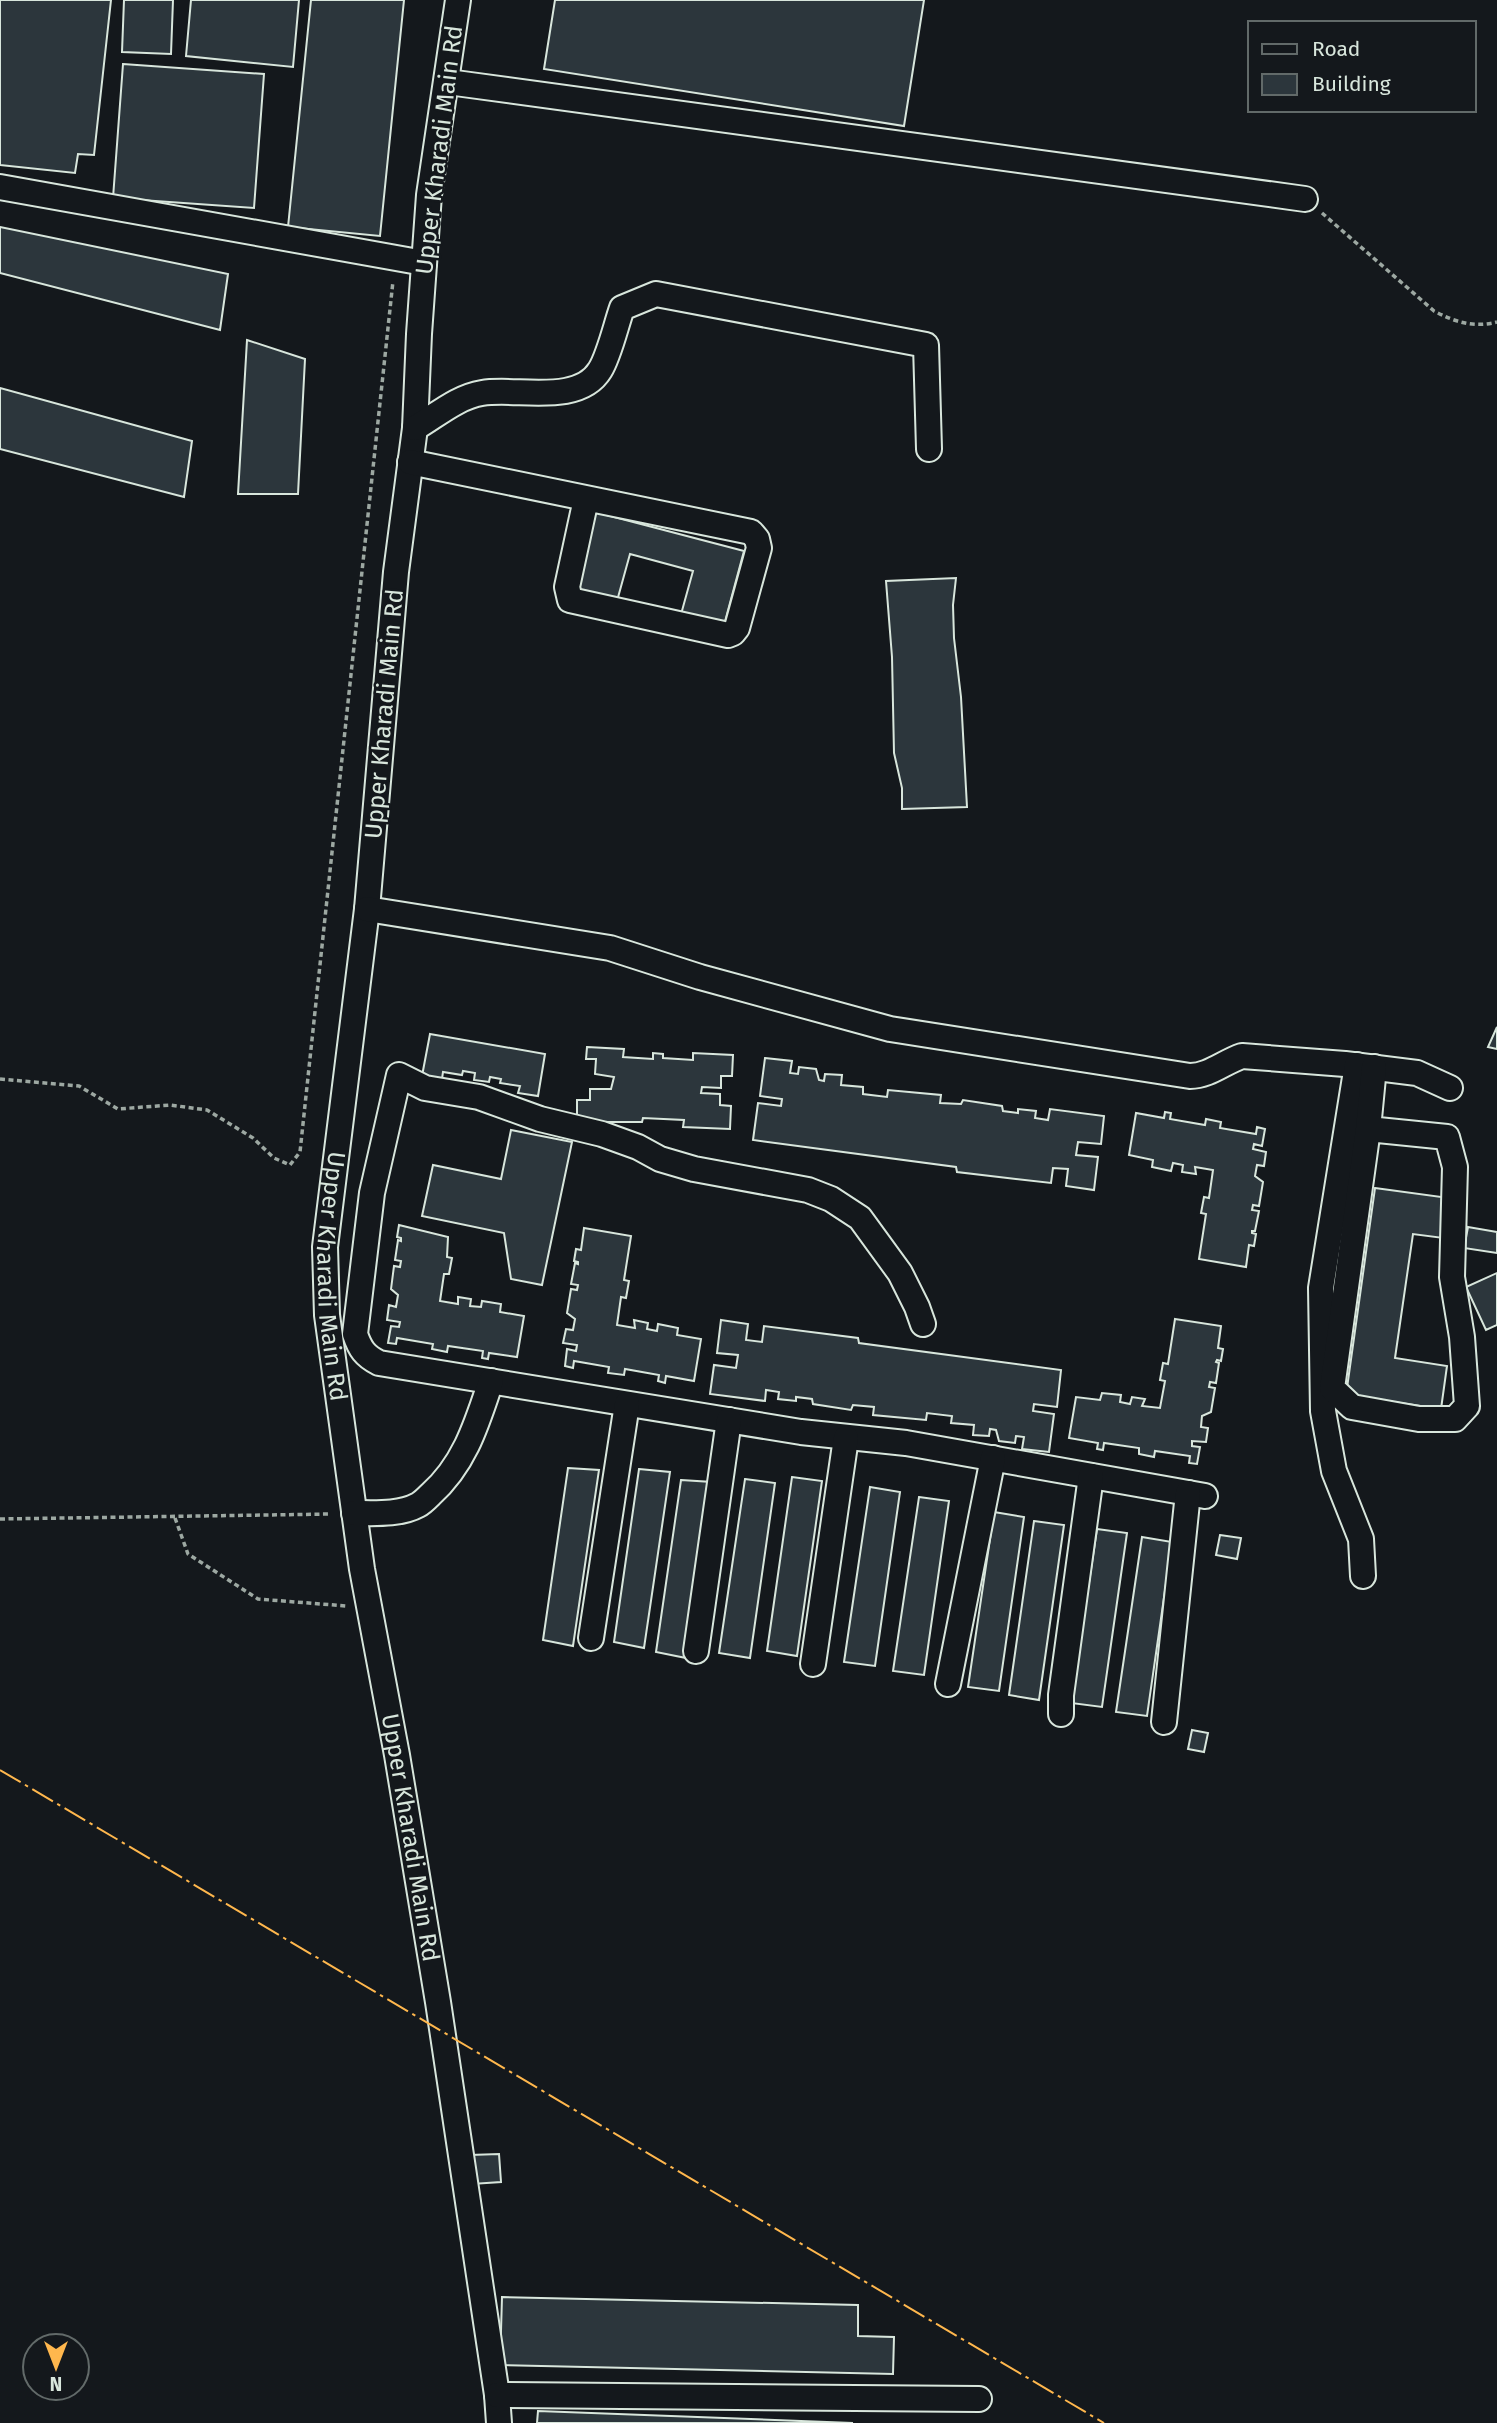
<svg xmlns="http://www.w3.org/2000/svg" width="1497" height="2423" font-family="'Fira Sans',sans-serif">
<rect width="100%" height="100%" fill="#14181c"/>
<path fill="#2c363c" stroke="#d8e6dc" stroke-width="2" d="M0 0H111L94 155 78 154 75 173 0 165Z
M124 0H173L171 54 122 52Z
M191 0H299L293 67 186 56Z
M311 0H404L380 236 288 227Z
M555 0H924L904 126 544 69Z
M123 64 264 74 254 208 113 198Z
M0 227 228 274 220 330 0 273Z
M247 340 305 359 298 494H238Z
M0 388 192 441 184 497 0 449Z
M595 512 744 551 723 629 680 618 693 571 630 554 617 601 574 590Z
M956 578 953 605 954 638 961 697 967 807 902 809V788L894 753 892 657 886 581Z
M1497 1027V1049L1488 1047Z
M430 1034 545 1054 538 1096 518 1093 520 1086 500 1083 501 1079 490 1077 489 1082 474 1080 475 1073 463 1071 462 1075 443 1072 442 1079 422 1076Z
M587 1047 624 1049 623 1057 653 1059V1053L663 1054V1058L693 1060V1053L733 1055 732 1076H721V1088L702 1087 701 1093 720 1094V1105L731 1106 730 1129 683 1127 684 1120 643 1118 642 1122H577V1100H590V1089H611L614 1077 595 1074 596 1059H586Z
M765 1058 792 1061 790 1073 798 1074 799 1067 816 1069 819 1080 824 1081 825 1074 842 1075 841 1085 863 1087V1094L887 1097 888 1090 941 1095 940 1103 961 1104 963 1100 1002 1106 1003 1111 1018 1113V1109L1036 1111 1035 1118 1048 1120 1050 1109 1104 1116 1101 1144 1078 1142 1076 1155 1098 1157 1094 1190 1066 1186 1068 1169 1053 1168 1051 1183 957 1172 956 1167 753 1140 758 1103 781 1106 782 1099 760 1096Z
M1165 1112 1171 1113 1170 1119 1205 1125 1206 1119 1221 1122 1220 1128 1256 1134 1257 1127 1265 1129 1262 1146 1254 1144 1253 1149 1266 1152 1264 1166 1257 1165 1255 1176 1263 1182 1259 1206 1253 1205 1252 1210 1259 1211 1255 1231H1252V1233L1256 1234 1254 1246 1249 1245 1246 1267 1199 1259 1206 1214 1201 1213 1204 1197 1209 1198 1213 1170 1195 1167 1196 1174 1182 1172 1183 1165 1173 1163 1171 1171 1152 1167 1153 1160 1129 1155 1136 1113 1164 1118Z
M511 1130 572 1142 542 1285 511 1279 504 1233 422 1216 433 1165 501 1179Z
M1375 1188 1449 1198 1443 1238 1413 1234 1395 1358 1447 1366 1441 1409 1346 1395Z
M399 1225 448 1237 447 1257 452 1258 449 1274H444L440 1301 458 1304V1297L471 1299 470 1306 481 1307 482 1301 501 1304 500 1312 524 1316 517 1357 489 1353 488 1359 482 1358 483 1351 448 1346 447 1352 432 1349 433 1344 397 1338 396 1344 388 1343 391 1326 399 1327 400 1322 387 1320 389 1305 396 1307 398 1295 391 1289 394 1266 400 1267 401 1261 395 1260 398 1240 401 1241V1238L397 1237Z
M1468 1227 1497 1232V1253L1464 1248Z
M584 1228 631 1236 624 1280 629 1281 626 1298 621 1297 617 1325 635 1328 634 1320 648 1323 647 1329 657 1331 658 1324 678 1328 677 1335 701 1339 694 1381 666 1376 665 1383 658 1381 659 1375 625 1369 624 1375 608 1373 609 1367 574 1361 573 1368 565 1366 567 1349 576 1351 577 1345 563 1343 566 1329 573 1330 575 1319 567 1313 571 1289 577 1290 578 1285 571 1284 575 1263 578 1264V1262L574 1261 576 1249 581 1250Z
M1497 1273V1325L1486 1330 1466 1287Z
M1175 1319 1221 1326 1218 1348 1223 1349 1221 1361 1217 1360 1216 1362 1219 1363 1216 1383 1210 1382 1209 1387 1215 1388 1211 1412 1202 1416 1201 1427 1208 1428 1206 1442 1192 1441V1446L1200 1447 1197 1464 1189 1463 1190 1456 1155 1451 1154 1457 1139 1454V1448L1104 1443 1103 1450 1097 1449 1098 1443 1069 1438 1076 1397 1100 1400 1102 1393 1121 1395 1120 1402 1130 1404 1132 1397 1145 1399 1142 1406 1160 1408 1165 1381 1160 1380 1163 1363 1168 1364Z
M721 1320 748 1324 746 1340 762 1342 764 1326 858 1338 859 1343 1061 1370 1057 1407 1034 1404 1033 1411 1054 1414 1049 1452 1022 1449 1024 1437 1016 1436 1015 1443 999 1441 996 1430 990 1429 989 1436 973 1435 974 1425 951 1423 952 1416 927 1413 926 1420 873 1415 874 1407 853 1405 851 1410 813 1404 812 1399 796 1397V1401L778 1399 779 1392 766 1390 765 1401 710 1394 714 1365 736 1368 738 1355 717 1353Z
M568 1468 599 1470 573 1646 543 1640Z
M639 1469 670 1472 644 1648 614 1642Z
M792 1477 822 1481 797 1656 767 1651Z
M745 1479 775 1483 750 1658 719 1653Z
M681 1480 712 1482 686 1658 656 1652Z
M870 1487 900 1492 875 1666 844 1662Z
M919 1497 949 1501 924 1675 893 1671Z
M994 1512 1024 1517 999 1691 968 1687Z
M1034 1521 1064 1525 1039 1700 1009 1695Z
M1097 1529 1127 1533 1102 1707 1071 1703Z
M1220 1535 1241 1538 1237 1559 1216 1555Z
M1142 1537 1172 1542 1147 1716 1116 1712Z
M1192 1730 1208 1733 1204 1752 1188 1749Z
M499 2154 501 2182 472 2184 470 2155Z
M502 2297 858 2305V2336L894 2337 893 2374 500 2365Z
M538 2411 853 2423H537Z"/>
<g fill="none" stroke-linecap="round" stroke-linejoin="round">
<g stroke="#d8e6dc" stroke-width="28">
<g id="minor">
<path id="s1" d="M458 0 429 195 419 334 415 428 396 572 367 909 325 1247 327 1315 362 1569 397 1755 438 2002 497 2395 499 2423"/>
<path d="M448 82 1305 199"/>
<path d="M0 187 424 263"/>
<path d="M415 428C436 416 457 397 482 393 516 387 578 406 600 370 609 356 616 325 622 308L656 294 926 345 929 449"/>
<path d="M410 462 751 532 757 539 759 548 737 628 733 633 728 635 570 600 567 587 586 499"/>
<path d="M367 909 610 948 700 977 890 1029 1190 1076C1209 1076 1224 1062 1242 1056L1345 1064 1417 1073 1450 1088"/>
<path d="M1357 1065 1321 1288 1323 1411 1334 1471 1361 1539 1363 1576"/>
<path d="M1368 1129 1332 1388 1352 1407 1419 1419H1455L1467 1406 1462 1337 1452 1277 1455 1167 1447 1137 1368 1129 1374 1067"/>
<path d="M923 1324 917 1307 900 1273 860 1218 831 1199 808 1190 694 1169 660 1159 638 1147 602 1134 540 1119 479 1097 425 1088 399 1075 372 1193 355 1334C360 1349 365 1356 379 1363L801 1432 906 1443 1205 1496"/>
<path d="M354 1513C374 1513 400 1515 418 1505 422 1503 427 1498 430 1495 465 1464 477 1423 491 1381"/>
<path d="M591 1638 627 1404"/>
<path d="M696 1651 729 1420"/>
<path d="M813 1664 846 1438"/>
<path d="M948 1684 993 1458"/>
<path d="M1061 1714V1695L1091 1476"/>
<path d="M1164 1722 1188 1493"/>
<path d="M497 2395 979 2399"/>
</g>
</g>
<path stroke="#9da8a2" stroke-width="3.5" stroke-dasharray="5 3.5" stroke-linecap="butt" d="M1322 213 1434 311C1455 322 1473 328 1497 322
M0 1079 79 1086 118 1109 170 1105 207 1110 253 1138 274 1158 290 1165 300 1152 393 281
M175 1518 188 1554 258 1599 346 1606
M0 1519 331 1514"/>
<use href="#minor" stroke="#14181c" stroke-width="24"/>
<path stroke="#ffb74d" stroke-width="2" stroke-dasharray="24 5 3.5 5" stroke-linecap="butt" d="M0 1770 1104 2423"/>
</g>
<g text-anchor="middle" stroke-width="5" stroke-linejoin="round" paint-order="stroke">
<g font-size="24" fill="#d8e6dc" stroke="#14181c">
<text transform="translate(439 150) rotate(-83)" y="8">Upper Kharadi Main Rd</text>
<text transform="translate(384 714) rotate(-85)" y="8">Upper Kharadi Main Rd</text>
<text dy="8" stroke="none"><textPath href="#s1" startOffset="1284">Upper Kharadi Main Rd</textPath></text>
<text dy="8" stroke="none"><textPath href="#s1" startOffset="1852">Upper Kharadi Main Rd</textPath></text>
</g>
</g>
<rect x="1248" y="21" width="228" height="91" fill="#14181c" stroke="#626a69" stroke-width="2"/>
<rect x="1262" y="44" width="35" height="10" fill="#14181c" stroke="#626a69" stroke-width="2"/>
<text x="1312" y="56" font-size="21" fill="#d8e6dc">Road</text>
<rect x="1262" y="74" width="35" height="21" fill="#2c363c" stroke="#626a69" stroke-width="2"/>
<text x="1312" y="91" font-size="21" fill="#d8e6dc">Building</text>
<g transform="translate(56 2367) rotate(180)"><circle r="33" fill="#14181c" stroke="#626a69" stroke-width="2"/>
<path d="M0-5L12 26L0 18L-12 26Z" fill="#ffb74d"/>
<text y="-10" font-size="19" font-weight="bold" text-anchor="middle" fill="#d8e6dc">N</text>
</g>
</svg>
